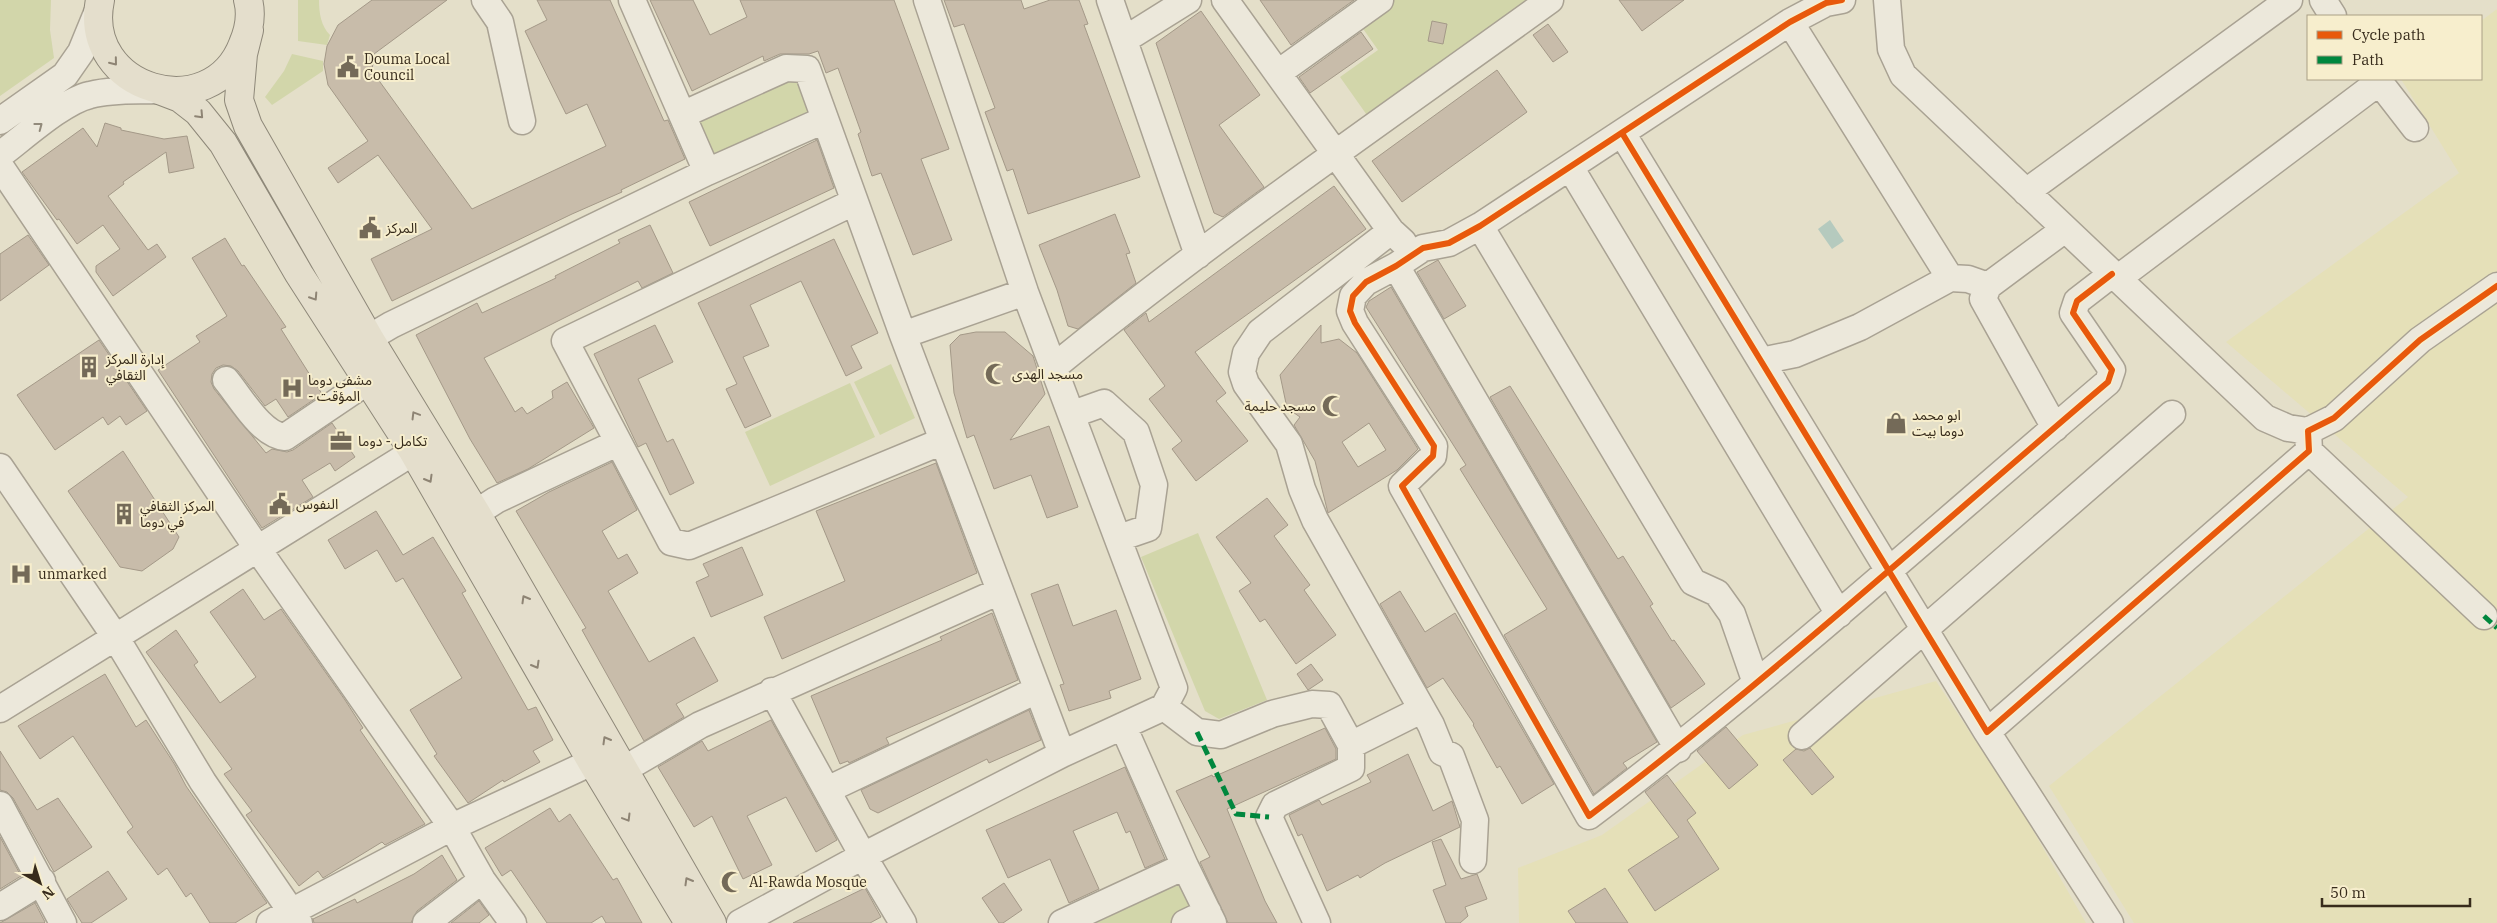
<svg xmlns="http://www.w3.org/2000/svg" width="2497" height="923" font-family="'IBM Plex Serif','Noto Sans Arabic',serif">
<rect width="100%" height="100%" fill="#e4dfc9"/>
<path fill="#e5e0b8" d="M2497 9V923H2134L2049 786 2408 497 2226 342 2459 173 2401 79H2481V21Z
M1936 681 2019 806 2086 923H1519L1518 868 1602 835 1743 735Z"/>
<path fill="#d2d6aa" d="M0 0H51L50 30 54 58 0 96Z
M298 0H319C319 13 321 26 330 35L327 45 298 41Z
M1391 0H1532L1369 118 1340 77 1378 50 1359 23Z
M292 54 323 61V71L272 105 265 97 284 71Z
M795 74 816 112 714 159 696 117Z
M891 364 915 418 880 435 854 382Z
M850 383 875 437 770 486 745 432Z
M1198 533 1267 700 1219 719 1205 711 1141 557Z
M1182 882 1198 914 1179 923H1096Z"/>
<path fill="#b5cabe" d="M1830 220 1844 241 1832 249 1818 229Z"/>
<path fill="#c8bcaa" stroke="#a49988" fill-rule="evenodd" d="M372 0H447L374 54 372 71 472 209 606 146 587 104 566 114 525 31 547 20 537 0H610L664 121 668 120 685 159 621 190 622 192 572 214 392 301 371 259 432 229 378 155 338 183 328 168 368 141 328 85 324 64 327 46 338 25Z
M650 0H693L710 35 747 17 740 0H894L949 149 921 159 952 240 913 255 881 173 872 176 858 134 861 132 838 68 826 73 818 51 809 54H780L764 61 763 56 692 91Z
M944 0H1021L1024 9 1050 0H1079L1088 24 1084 25 1140 177 1028 214 1013 169 1007 171 985 112 995 108 964 24 954 27Z
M1260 0H1354L1291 45Z
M1619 0H1684L1642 31Z
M1201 11 1260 95 1219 125 1264 187 1223 217 1214 213 1156 43Z
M1432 21 1447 24 1443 44 1428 41Z
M1548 24 1568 52 1553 62 1533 35Z
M1361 32 1373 49 1310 93 1299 77Z
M1497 70 1527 112 1402 202 1372 161Z
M105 123 121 128V130L164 139 187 136 194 168 169 173 166 152 123 182 124 184 108 196 148 250 157 244 166 257 113 296 96 272V266L120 249 103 225 77 244 59 219 57 220 22 172 83 128 97 147Z
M817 140 834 188 710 246 689 202Z
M1334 186 1366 229 1195 352 1226 393 1216 401 1248 441 1196 481 1172 449 1182 441 1149 399 1165 386 1124 330 1146 313 1149 322Z
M1115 214 1130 253 1126 254 1136 283 1078 329 1068 326 1057 290 1039 245Z
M650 225 673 273 642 288 638 281 484 358 515 412 522 407 527 414 553 398 552 391 567 382 594 428 528 469 497 483 470 439 416 335 477 303 482 313 556 278 555 276 620 243 618 240Z
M28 235 49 265 0 301V254Z
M225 238 242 266 244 265 286 327 281 329 322 394 288 417 276 399 265 406 238 371 231 366 223 365 216 368 212 374 211 382 214 389 266 453 272 449 287 452 293 450 332 423 355 457 335 471 330 463 302 480 313 497 262 528 158 370 200 342 196 336 227 316 192 258Z
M834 239 878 333 851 346 862 368 846 376 801 281 750 305 769 346 743 357 771 416 745 428 726 389 737 384 698 303Z
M1438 260 1466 306 1444 319 1417 272Z
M1391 287 1657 742 1623 763 1627 768 1594 794 1504 635 1547 609 1460 469 1466 465 1366 307 1369 301Z
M655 325 673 362 638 379 667 442 673 439 694 483 670 495 646 443 638 447 594 354Z
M1321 325V343L1339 339 1357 353 1418 449 1397 470 1328 513 1315 461 1294 425 1300 417 1287 408 1280 375ZM1369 423 1386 450 1358 467 1342 442Z
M976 332H1005L1033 356 1045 394 1010 440 1049 426 1078 507 1047 518 1031 475 994 489 974 435 967 438 954 393 950 345 960 335Z
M99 340 147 411 126 425 120 416 108 425 103 417 55 450 17 395Z
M1510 386 1618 559 1623 556 1653 604 1650 606 1672 641 1674 640 1705 684 1671 708 1490 397Z
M123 451 179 537 173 549 142 571 120 567 68 491Z
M612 462 637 510 602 531 618 559 627 554 638 573 608 591 649 662 694 637 718 681 676 704 684 717 644 741 582 630 586 628 516 511 549 492Z
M936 463 977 573 782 659 764 617 845 581 816 511Z
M1267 498 1288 525 1274 536 1310 585 1304 590 1336 635 1296 664 1265 619 1260 622 1239 591 1251 583 1216 537Z
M376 511 403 555 433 537 466 591 462 593 528 710 536 707 553 740 533 751 540 762 504 782 503 780 468 803 434 756 437 754 410 710 462 678 403 578 396 582 377 550 345 569 328 540Z
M742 547 763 595 711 617 696 582 709 576 703 564Z
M1058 584 1073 626 1116 610 1141 679 1109 691 1111 698 1069 711 1060 685 1064 684 1031 594Z
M243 589 264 620 281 609 345 700 363 728 360 730 425 824 385 845 382 842 323 878 318 871 299 886 246 815 252 811 224 774 232 769 146 652 176 630 198 662 194 665 220 703 256 677 210 612Z
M1400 591 1425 632 1455 613 1554 784 1522 804 1500 766 1497 768 1473 725 1474 724 1443 678 1427 688 1380 604Z
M992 613 1018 680 886 738 889 744 849 763 848 761 840 764 811 696 942 640 940 637Z
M1311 664 1323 680 1308 690 1297 674Z
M105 674 136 727 146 720 175 765 186 786 267 903 235 923H210L191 893 186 897 167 868 158 875 127 832 133 827 73 736 40 759 18 726Z
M1029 710 1041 740 989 763 987 759 878 813 870 809 861 790Z
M771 720 837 840 816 852 786 797 747 816 772 865 743 879 712 816 694 827 658 767 702 741 708 751Z
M1726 727 1758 765 1729 789 1697 751Z
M1325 728 1336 749V759L1227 809 1265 901 1277 923H1228L1200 862 1210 857 1176 791 1212 775 1213 777Z
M1810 748 1834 777 1812 795 1783 760 1796 749 1804 751Z
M0 751 37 810 58 798 92 847 54 872 13 798 7 792 0 790Z
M1408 754 1433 811 1452 801 1460 827 1385 863 1360 878 1358 875 1327 891 1302 834 1298 836 1289 815 1319 800 1322 805 1371 782 1367 775Z
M1125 767 1165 859 1145 868 1130 831 1126 833 1117 812 1073 831 1099 889 1069 903 1050 859 1008 878 986 830Z
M1667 775 1696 813 1687 820 1719 869 1655 911 1628 870 1679 837 1645 792Z
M550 808 559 822 570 814 613 880 617 878 642 923H606L602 916 591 923H547L511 870 502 876 485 848Z
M0 837 21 876 0 889Z
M1441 839 1461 879 1477 874 1487 899 1465 907 1468 916 1460 923H1446L1433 890 1446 885 1432 842Z
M442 855 457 880 417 911 411 923H314L313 919 355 899 357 903 414 874Z
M108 871 127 899 91 923H82L67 899Z
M1004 883 1022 910 1003 923H999L982 898Z
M865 888 881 917 870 923H793Z
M1605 888 1628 923H1576L1568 911Z
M479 901 489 915 479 923H451Z
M35 903 45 922 44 923H0Z"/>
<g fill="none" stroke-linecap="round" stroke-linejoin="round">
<g stroke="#a9a293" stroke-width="29">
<path id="minor" d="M485 0 500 22 522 121
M632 0 707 172
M1110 0 1198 255
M1225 0 1391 231 1403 242
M1842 0 1826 3 1790 22 1480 226 1449 243 1423 248 1396 266 1366 282 1353 296 1350 311 1355 323 1434 446 1433 456 1402 486 1589 816C1769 680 1936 528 2108 382L2112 370 2073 313 2077 301 2112 274
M1887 0 1891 49 1903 75 2265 418 2288 428 2308 431
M2323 0 2333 16
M1790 22 1950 278
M1124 40 1188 0
M1278 73 1380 0
M2377 79 2415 128
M682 115 786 68 807 69 903 335 1062 754
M0 121 65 75 81 52 97 13
M1622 133 1987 732 2309 451
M0 155C23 138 63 101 90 95 113 89 136 91 159 90
M0 166 257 548 452 827 482 880 513 923
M1570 167 1839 614
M2026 192 2289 0
M854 202 565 341 671 542 689 546 943 441
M1480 226 1693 582 1717 593 1732 614 1756 683
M1391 231 1260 332 1246 353 1242 372 1246 384 1289 444 1302 489 1315 520 1431 725 1442 752 1451 756 1475 820 1473 860
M1396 266 1678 749
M2117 279 2379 82
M903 335 1025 292
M369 338 391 325 707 172 824 120
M1761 361 1795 354 1860 327 1950 278 1968 279 1988 286
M1055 366C1213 237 1384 120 1550 0
M226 380C241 398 261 435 285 437L368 381
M1073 414 1104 403 1136 432 1154 485 1148 528 1119 538
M2055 428 1983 299 1988 286 2065 229
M0 467 116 638 203 782 299 923
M476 513 496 500 617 443
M2484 616 2309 451 2308 431 2334 418 2420 340 2497 286
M772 691 863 856 903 923
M1164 707 1197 732 1221 735 1272 714 1312 704 1329 705 1351 745V768L1275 805 1269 817 1317 923
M0 709 431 441
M1123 726 1185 866 1213 923
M1987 732 2110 923
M1802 736 2172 414
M1351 745 1421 710
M623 770 700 725 1000 591
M827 790 1037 690
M0 805 63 923
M0 907 42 881
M270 923 452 827 592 762
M426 923 482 880
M740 923 863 856 1062 754 1164 707 1174 688 1025 292 927 0
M1062 923 1185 866
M1185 923 1208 912"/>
</g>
<g stroke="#8e8879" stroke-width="30">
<path id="major" d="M100 0C81 90 211 128 243 44 249 30 252 15 248 0
M249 30 243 54 239 100 248 126 369 338 476 513 712 923
M159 90 180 98 198 112 223 143 299 274 413 451 592 762 689 923"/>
</g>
<use href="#minor" stroke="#ece8db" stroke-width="26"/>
<use href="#major" stroke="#e4decc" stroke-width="28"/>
<path stroke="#00873e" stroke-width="5" stroke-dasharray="10 5" stroke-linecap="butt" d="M2484 616 2497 628
M1197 732 1236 814 1269 817"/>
<g stroke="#f7eecd" stroke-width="9">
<path id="cycleway" d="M1842 0 1826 3 1790 22 1480 226 1449 243 1423 248 1396 266 1366 282 1353 296 1350 311 1355 323 1434 446 1433 456 1402 486 1589 816C1769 680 1936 528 2108 382L2112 370 2073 313 2077 301 2112 274
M1622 133 1987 732 2309 451 2308 431 2334 418 2420 340 2497 286"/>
</g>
<use href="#cycleway" stroke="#e8590c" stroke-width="6"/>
</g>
<defs><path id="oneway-chevron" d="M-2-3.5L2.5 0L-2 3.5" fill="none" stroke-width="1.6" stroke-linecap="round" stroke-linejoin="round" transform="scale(1.25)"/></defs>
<g stroke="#8e8474">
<use href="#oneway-chevron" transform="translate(114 62) rotate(51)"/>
<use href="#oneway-chevron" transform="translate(200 115) rotate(47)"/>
<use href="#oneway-chevron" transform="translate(314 297) rotate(57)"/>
<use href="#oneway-chevron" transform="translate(415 415) rotate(-121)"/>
<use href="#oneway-chevron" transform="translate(429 479) rotate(60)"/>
<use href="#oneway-chevron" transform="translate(525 599) rotate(-120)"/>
<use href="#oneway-chevron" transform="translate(536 665) rotate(60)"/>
<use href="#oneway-chevron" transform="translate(606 740) rotate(-120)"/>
<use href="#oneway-chevron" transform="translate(627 818) rotate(59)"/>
<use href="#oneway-chevron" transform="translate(688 881) rotate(-120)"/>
</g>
<use stroke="#928a7b" href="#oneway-chevron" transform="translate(39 126) rotate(-37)"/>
<defs>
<g id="civic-bare" transform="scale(1.725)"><path d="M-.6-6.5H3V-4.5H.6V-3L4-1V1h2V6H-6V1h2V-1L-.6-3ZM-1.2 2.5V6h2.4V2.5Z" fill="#746a58" stroke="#f7eecd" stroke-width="2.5" paint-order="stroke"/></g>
<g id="building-bare" transform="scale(1.725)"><path d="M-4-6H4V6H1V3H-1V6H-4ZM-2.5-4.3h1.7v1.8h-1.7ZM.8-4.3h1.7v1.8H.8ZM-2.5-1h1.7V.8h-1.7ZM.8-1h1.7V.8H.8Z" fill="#746a58" stroke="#f7eecd" stroke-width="2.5" paint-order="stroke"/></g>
<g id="mosque-bare" transform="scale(1.725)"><path d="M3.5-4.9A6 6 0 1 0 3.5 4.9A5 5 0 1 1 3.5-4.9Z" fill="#746a58" stroke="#f7eecd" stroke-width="2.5" paint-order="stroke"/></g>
<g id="hospital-bare" transform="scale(1.725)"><path d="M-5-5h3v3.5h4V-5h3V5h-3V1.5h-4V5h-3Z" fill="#746a58" stroke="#f7eecd" stroke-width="2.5" paint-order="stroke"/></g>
<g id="shop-bare" transform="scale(1.725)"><path d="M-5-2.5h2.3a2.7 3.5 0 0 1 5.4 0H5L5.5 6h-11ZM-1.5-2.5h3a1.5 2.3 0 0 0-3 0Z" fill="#746a58" stroke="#f7eecd" stroke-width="2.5" paint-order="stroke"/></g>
<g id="office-bare" transform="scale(1.725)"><path d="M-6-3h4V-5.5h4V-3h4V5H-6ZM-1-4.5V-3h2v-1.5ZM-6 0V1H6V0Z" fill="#746a58" stroke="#f7eecd" stroke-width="2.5" paint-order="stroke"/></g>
</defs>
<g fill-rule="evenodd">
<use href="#civic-bare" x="348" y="67"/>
<use href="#civic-bare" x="370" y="228"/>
<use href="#building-bare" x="89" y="367"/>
<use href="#mosque-bare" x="996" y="374"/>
<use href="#hospital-bare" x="292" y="388"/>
<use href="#mosque-bare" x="1333" y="406"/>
<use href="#shop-bare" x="1896" y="423"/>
<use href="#office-bare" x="341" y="441"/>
<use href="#civic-bare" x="280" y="504"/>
<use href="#building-bare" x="124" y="514"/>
<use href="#hospital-bare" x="21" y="574"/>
<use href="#mosque-bare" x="732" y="882"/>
</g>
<g text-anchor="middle" stroke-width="4" stroke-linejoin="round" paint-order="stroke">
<g font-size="14" fill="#372b1b" stroke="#f7eecd" text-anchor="start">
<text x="364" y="64">Douma Local<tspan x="364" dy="16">Council</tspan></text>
<text x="386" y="233">المركز</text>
<text x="106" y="364">إدارة المركز<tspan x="106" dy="16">الثقافي</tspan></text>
<text x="1012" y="379">مسجد الهدى</text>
<text x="308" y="385">مشفى دوما<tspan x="308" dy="16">- المؤقت</tspan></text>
<text x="1316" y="411" text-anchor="end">مسجد حليمة</text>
<text x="1912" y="420">ابو محمد<tspan x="1912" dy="16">دوما بيت</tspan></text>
<text x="358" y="446">تكامل - دوما</text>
<text x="296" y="509">النفوس</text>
<text x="140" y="511">المركز الثقافي<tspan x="140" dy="16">في دوما</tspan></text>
<text x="38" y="579">unmarked</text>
<text x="749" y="887">Al-Rawda Mosque</text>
</g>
</g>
<rect x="2307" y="15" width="175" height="65" fill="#f7eecd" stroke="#aaa086"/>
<rect x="2317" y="31" width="25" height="8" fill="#e8590c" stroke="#aaa086"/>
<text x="2352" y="40" font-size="15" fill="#372b1b">Cycle path</text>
<rect x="2317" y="56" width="25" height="8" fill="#00873e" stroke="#aaa086"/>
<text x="2352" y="65" font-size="15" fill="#372b1b">Path</text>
<g transform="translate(40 883) rotate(141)" stroke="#f7eecd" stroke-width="4" paint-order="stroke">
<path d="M0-4L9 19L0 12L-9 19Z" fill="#372b1b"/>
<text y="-8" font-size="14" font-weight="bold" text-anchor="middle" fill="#372b1b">N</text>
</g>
<path d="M2322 898v8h148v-8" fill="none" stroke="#372b1b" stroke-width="2.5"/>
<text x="2330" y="898" font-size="15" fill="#372b1b" stroke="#f7eecd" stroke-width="4" paint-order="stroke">50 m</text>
</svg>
